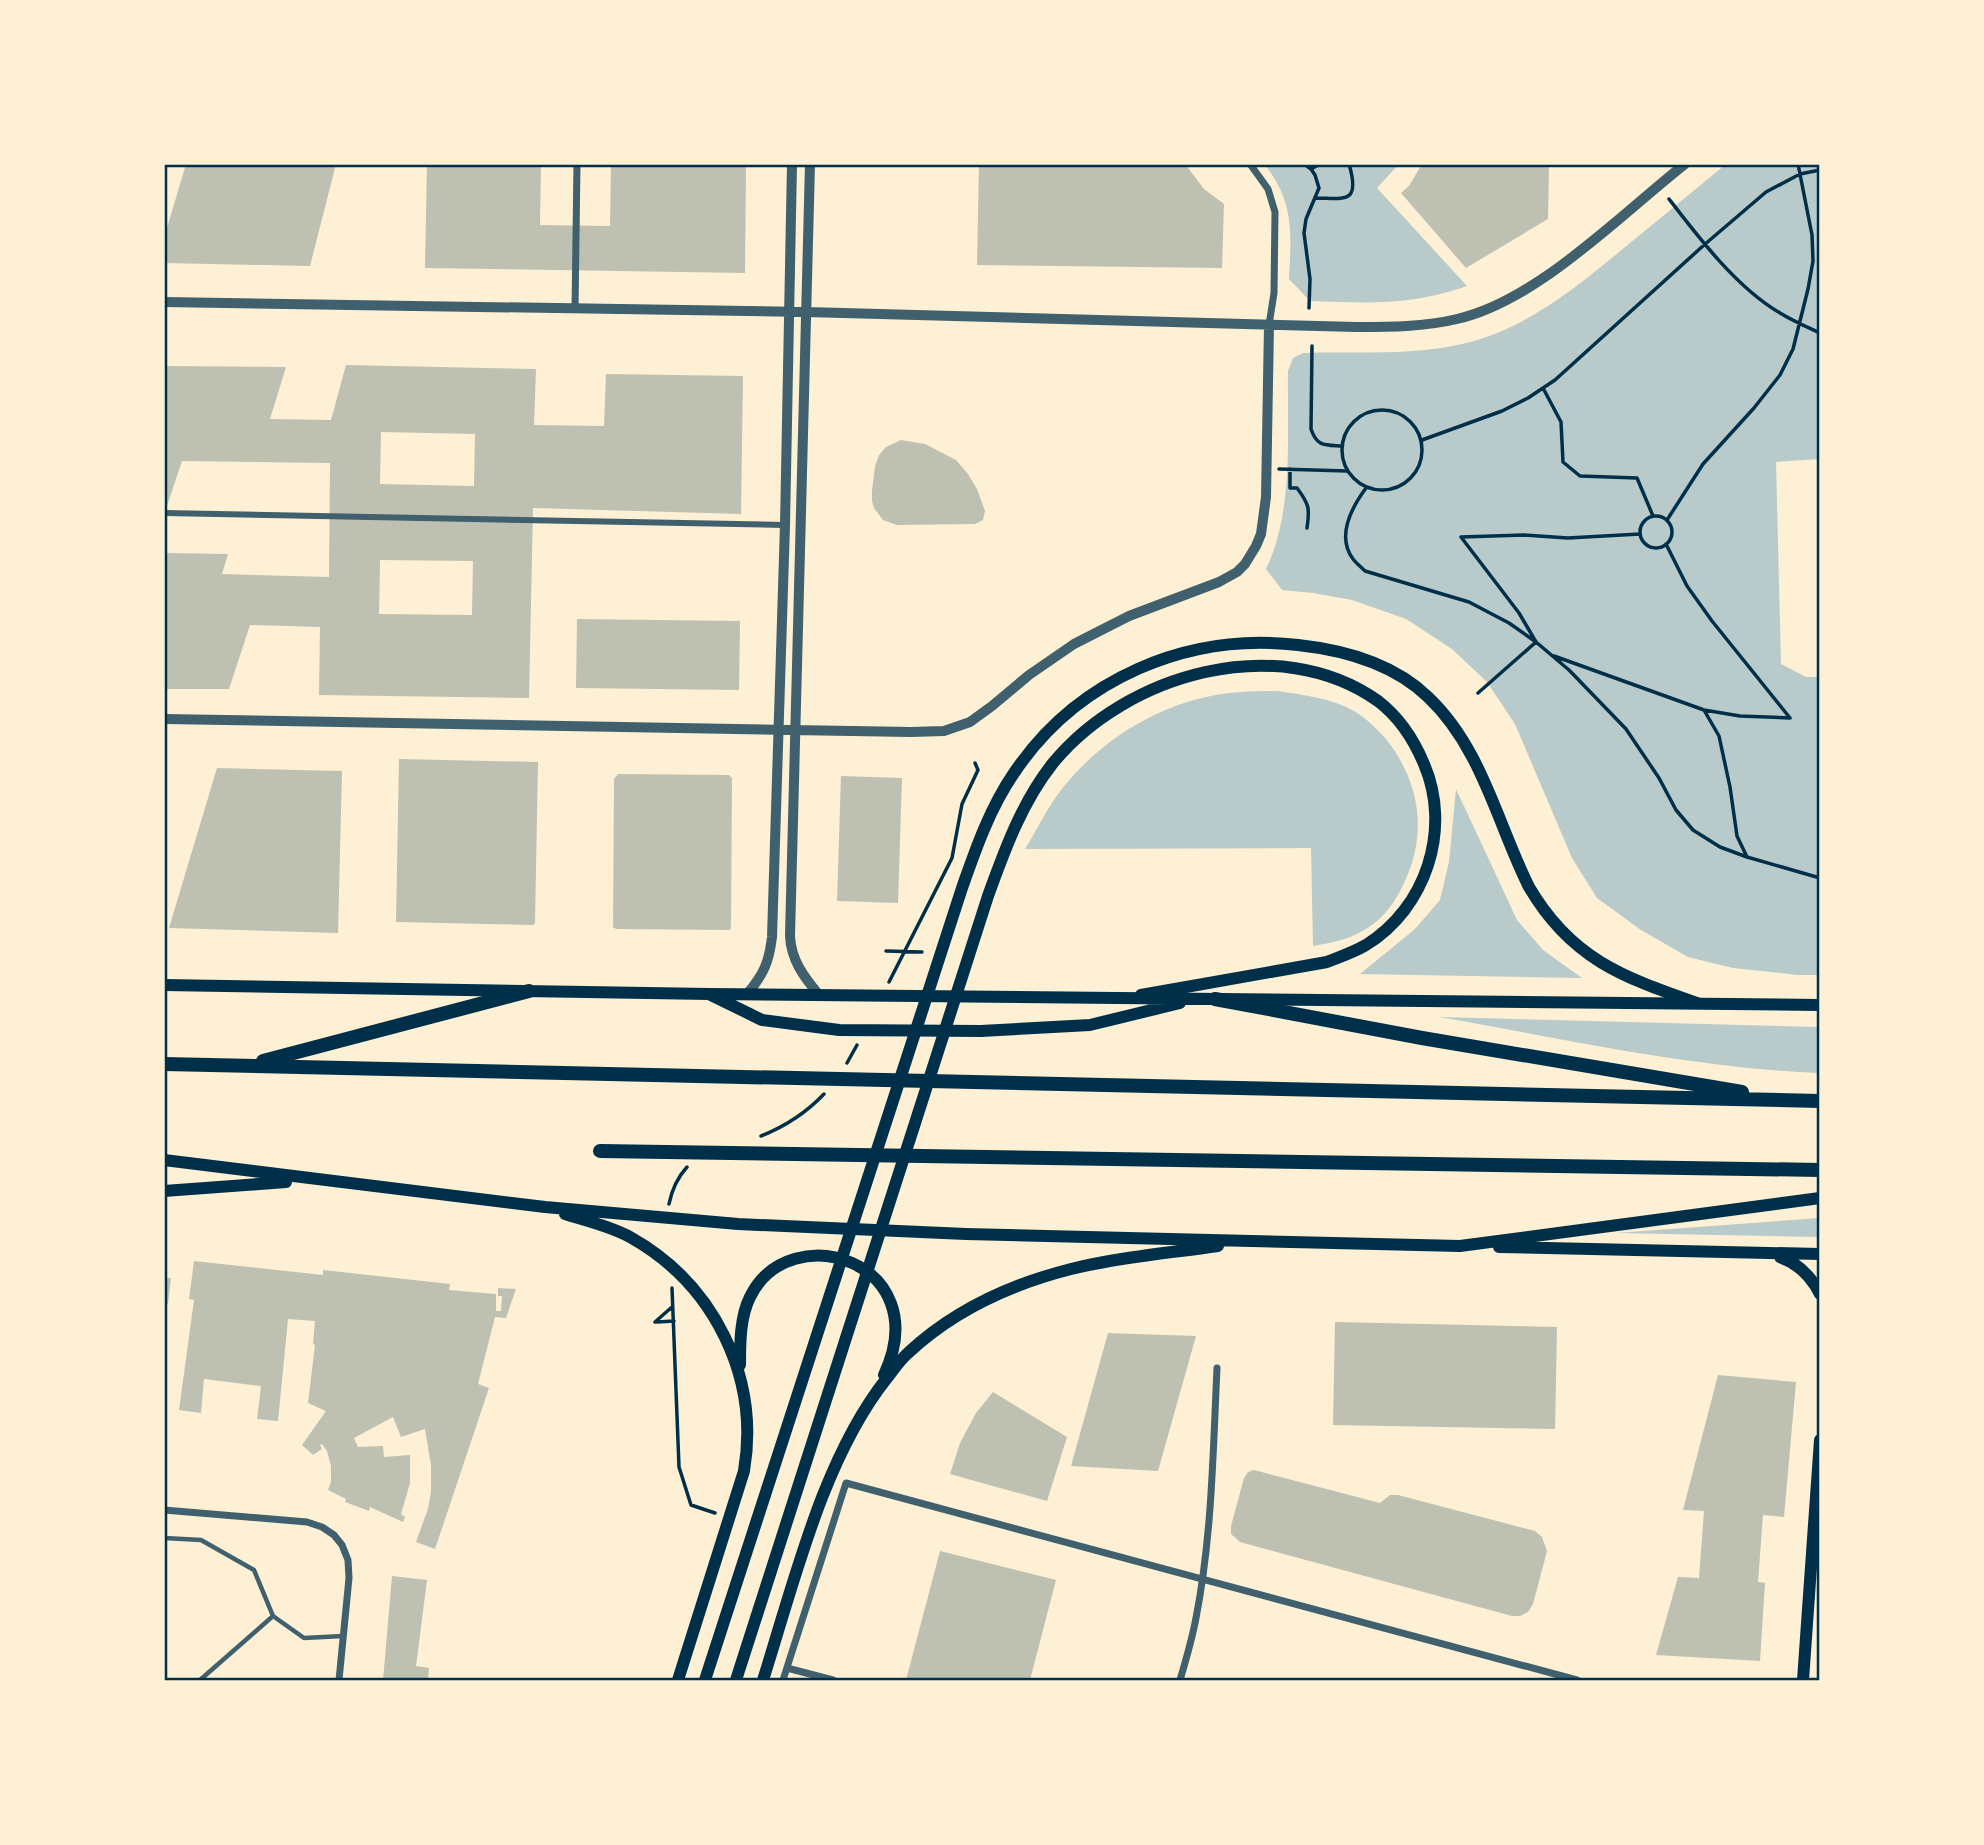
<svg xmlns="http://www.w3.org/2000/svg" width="1984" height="1845" font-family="'Alegreya Sans',sans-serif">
<rect width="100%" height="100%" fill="#fdf0d5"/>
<path fill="#b9caca" d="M1265 165H1398L1377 188 1467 286C1409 306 1369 303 1310 301L1289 279C1291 234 1295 203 1265 165Z
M1725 165H1819V459L1776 462 1781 664 1806 677H1819V975H1798L1733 968 1688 957 1641 930 1597 898 1572 858 1515 724 1487 682 1452 649 1406 619 1352 600 1313 593 1282 590 1266 569C1294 511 1287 435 1288 371L1293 358 1303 353C1356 351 1409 356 1462 344 1528 329 1579 285 1630 243 1662 217 1693 191 1725 165Z
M1278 691C1304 695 1331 698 1354 711 1366 718 1377 729 1386 739 1420 782 1428 833 1404 883 1397 899 1386 915 1372 925 1352 939 1336 942 1313 946L1311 848 1025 849C1037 830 1047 808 1061 790 1104 735 1170 697 1240 692 1252 691 1265 691 1278 691Z
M1456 789 1517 920 1543 950 1582 978 1360 974 1415 929 1440 900 1449 862Z
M1440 1017 1819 1027V1073C1692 1068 1565 1039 1440 1017Z
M1819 1218V1237L1616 1233Z"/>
<path fill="#bec0b2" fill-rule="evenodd" d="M186 164H336L310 266 164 263V238Z
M427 164H541L540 225 610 226 611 164H746L745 273 425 268Z
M979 164H1185L1204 189 1224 204 1222 268 977 265Z
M1422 164H1549L1548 219 1466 268 1401 193 1409 186Z
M346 365 536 369 534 425 604 426 606 374 743 376 741 514 533 508 529 698 319 695 320 627 250 625 229 689H164V553L228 554 222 574 329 577 330 463 182 461 164 515V366L286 367 270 419 331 420ZM381 432 475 434 474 486 380 484ZM380 560 473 561 472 615 379 614Z
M901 440 925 444 956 460 968 474 977 489 985 511 983 520 975 524 897 525 883 520 874 508 872 501V491L875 466 879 455 886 447Z
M577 619 740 621 739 690 576 688Z
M399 759 538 762 535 923 533 925 396 922Z
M217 768 342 771 338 933 169 928Z
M618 774 729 775 732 778 731 926 730 930 616 929 613 927 614 779Z
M841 776 902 778 898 903 837 901Z
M194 1261 323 1275V1270L450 1284 449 1290 496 1294V1311H501L502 1296H498V1288L516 1289 506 1318 495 1317 478 1384 489 1388 435 1549 416 1542 428 1509 431 1491V1465L425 1429 401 1437 393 1417 354 1438 358 1447 383 1446 384 1457 410 1455V1483L401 1514 405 1517 403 1522 370 1507 369 1511 345 1502 346 1499 328 1490 331 1482V1466L327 1451 322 1444 320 1445 322 1449 313 1455 302 1445 326 1411 308 1403 315 1345 313 1344 315 1321 288 1319 278 1421 257 1419 261 1386 204 1379 201 1413 179 1410 194 1300 189 1299Z
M164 1278H171L168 1304H164Z
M1335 1322 1557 1327 1555 1429 1333 1425Z
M1108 1333 1196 1336 1158 1471 1071 1466Z
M1718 1375 1796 1382 1784 1517 1763 1515 1758 1582 1765 1583 1760 1661 1656 1655 1678 1577 1699 1578 1704 1511 1683 1510Z
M993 1392 1067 1437 1047 1501 950 1474 960 1443 976 1413Z
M1254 1470 1380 1503 1390 1495H1398L1535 1531 1542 1537 1547 1551 1533 1604 1528 1612 1520 1616H1512L1240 1542 1231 1534V1526L1244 1478 1248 1472Z
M940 1551 1056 1580 1030 1680H906Z
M392 1576 427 1580 416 1666 429 1668 428 1680H383Z"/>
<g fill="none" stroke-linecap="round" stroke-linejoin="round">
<path stroke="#003049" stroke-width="3.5" d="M1304 164 1311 169 1315 175 1319 188 1306 219 1304 233 1310 279 1309 308
M1311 169 1320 164
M1315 198C1344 198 1361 205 1349 164
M1669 199C1699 238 1737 288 1780 313 1793 321 1807 327 1820 333
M1312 346 1311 429C1317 447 1325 445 1342 446
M1543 388 1561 422 1563 462 1580 476 1637 478 1653 516
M1342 450a40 40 0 1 1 80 0a40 40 0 1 1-80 0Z
M1422 440 1502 411 1528 398 1555 380 1704 245 1766 192 1800 174 1820 170
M1279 469 1347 471
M1290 469V488H1297C1309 504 1310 508 1307 528
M1366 488C1352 507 1336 536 1353 559 1356 563 1361 567 1365 571L1469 602 1509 623 1536 642 1569 670 1626 729 1659 778 1676 810 1693 830 1720 847 1747 857 1820 878
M1640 532a16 16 0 1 1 32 0a16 16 0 1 1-32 0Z
M1667 520 1703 464 1754 408 1780 375 1793 349 1808 289 1813 261 1812 235 1798 164
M1461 537 1519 613 1536 642 1478 693
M1461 537 1524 535 1568 538 1640 534
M1666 544 1687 586 1712 621 1790 718
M1554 656 1704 710 1740 716 1790 718
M1704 710 1719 736 1730 787 1737 836 1747 857
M886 951 922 952
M889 982 952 858 962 804 978 770 975 763
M847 1063 857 1045
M761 1136C786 1126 806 1113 824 1094
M669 1204C672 1189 677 1178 687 1167
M672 1288 679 1467 691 1505 715 1513
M655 1322 672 1307
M657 1322 674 1321"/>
<path stroke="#3f606c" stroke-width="4.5" d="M164 1538 201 1540 254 1570 273 1616
M200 1680 273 1616 304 1638 343 1636"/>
<path stroke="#3f606c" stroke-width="6" d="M164 513 785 525"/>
<path stroke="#3f606c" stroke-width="7" d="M1250 164 1268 189 1275 212 1274 293 1269 325
M575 309 577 164
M164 1510 307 1522 322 1527 334 1535 342 1545 348 1560 349 1578 339 1680
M787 1668 833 1680
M783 1680 846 1483 1577 1680
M1180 1680C1186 1660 1192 1639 1196 1618 1212 1536 1213 1452 1217 1368"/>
<path stroke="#3f606c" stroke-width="10" d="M810 164 790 936C791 960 804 977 819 995
M164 302 806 312 1356 327C1390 327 1424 327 1457 319 1537 301 1620 215 1685 164
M164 719 911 732 944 731 970 722 992 706 1029 675 1074 644 1129 616 1219 582 1237 572 1245 564 1256 546 1261 534 1266 497 1269 325
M747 994C764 974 769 962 772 937L785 525 792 164"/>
<path stroke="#003049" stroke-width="12" d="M705 1680 962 888C976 848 990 808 1014 773 1077 679 1187 632 1298 645 1344 650 1394 664 1428 697 1482 748 1497 823 1529 887 1571 959 1623 977 1697 1003
M736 1680 988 896C1005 849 1022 802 1053 763 1126 674 1278 630 1378 701 1399 717 1414 740 1424 764 1452 829 1426 908 1366 945 1354 952 1340 957 1327 962L1141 995"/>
<path stroke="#003049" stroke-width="12" d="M164 985 709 994 1820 1005
M711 995 762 1020 839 1030 981 1031 1090 1025 1180 1003
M164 1160 545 1207 738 1224 966 1234 1460 1246 1820 1198
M164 1191 286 1182
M565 1214C587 1221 610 1226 630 1237 714 1284 760 1377 744 1471L678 1680
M1499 1247 1820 1254
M1780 1257C1799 1264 1811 1276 1820 1294
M740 1365C740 1343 740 1317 750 1297 790 1215 937 1262 884 1375
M763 1680C794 1583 823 1458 887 1378 894 1369 900 1360 908 1353 953 1311 1012 1284 1071 1269 1119 1257 1170 1253 1218 1246
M1803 1680 1820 1440"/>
<path stroke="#003049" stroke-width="14" d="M1215 999 1422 1038 1742 1092
M263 1061 529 991
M164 1064 1820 1101
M600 1151 1820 1170"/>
</g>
<rect width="1984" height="1845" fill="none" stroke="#fdf0d5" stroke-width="332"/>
<rect x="166" y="166" width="1652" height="1513" fill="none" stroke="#003049" stroke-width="2.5"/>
</svg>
